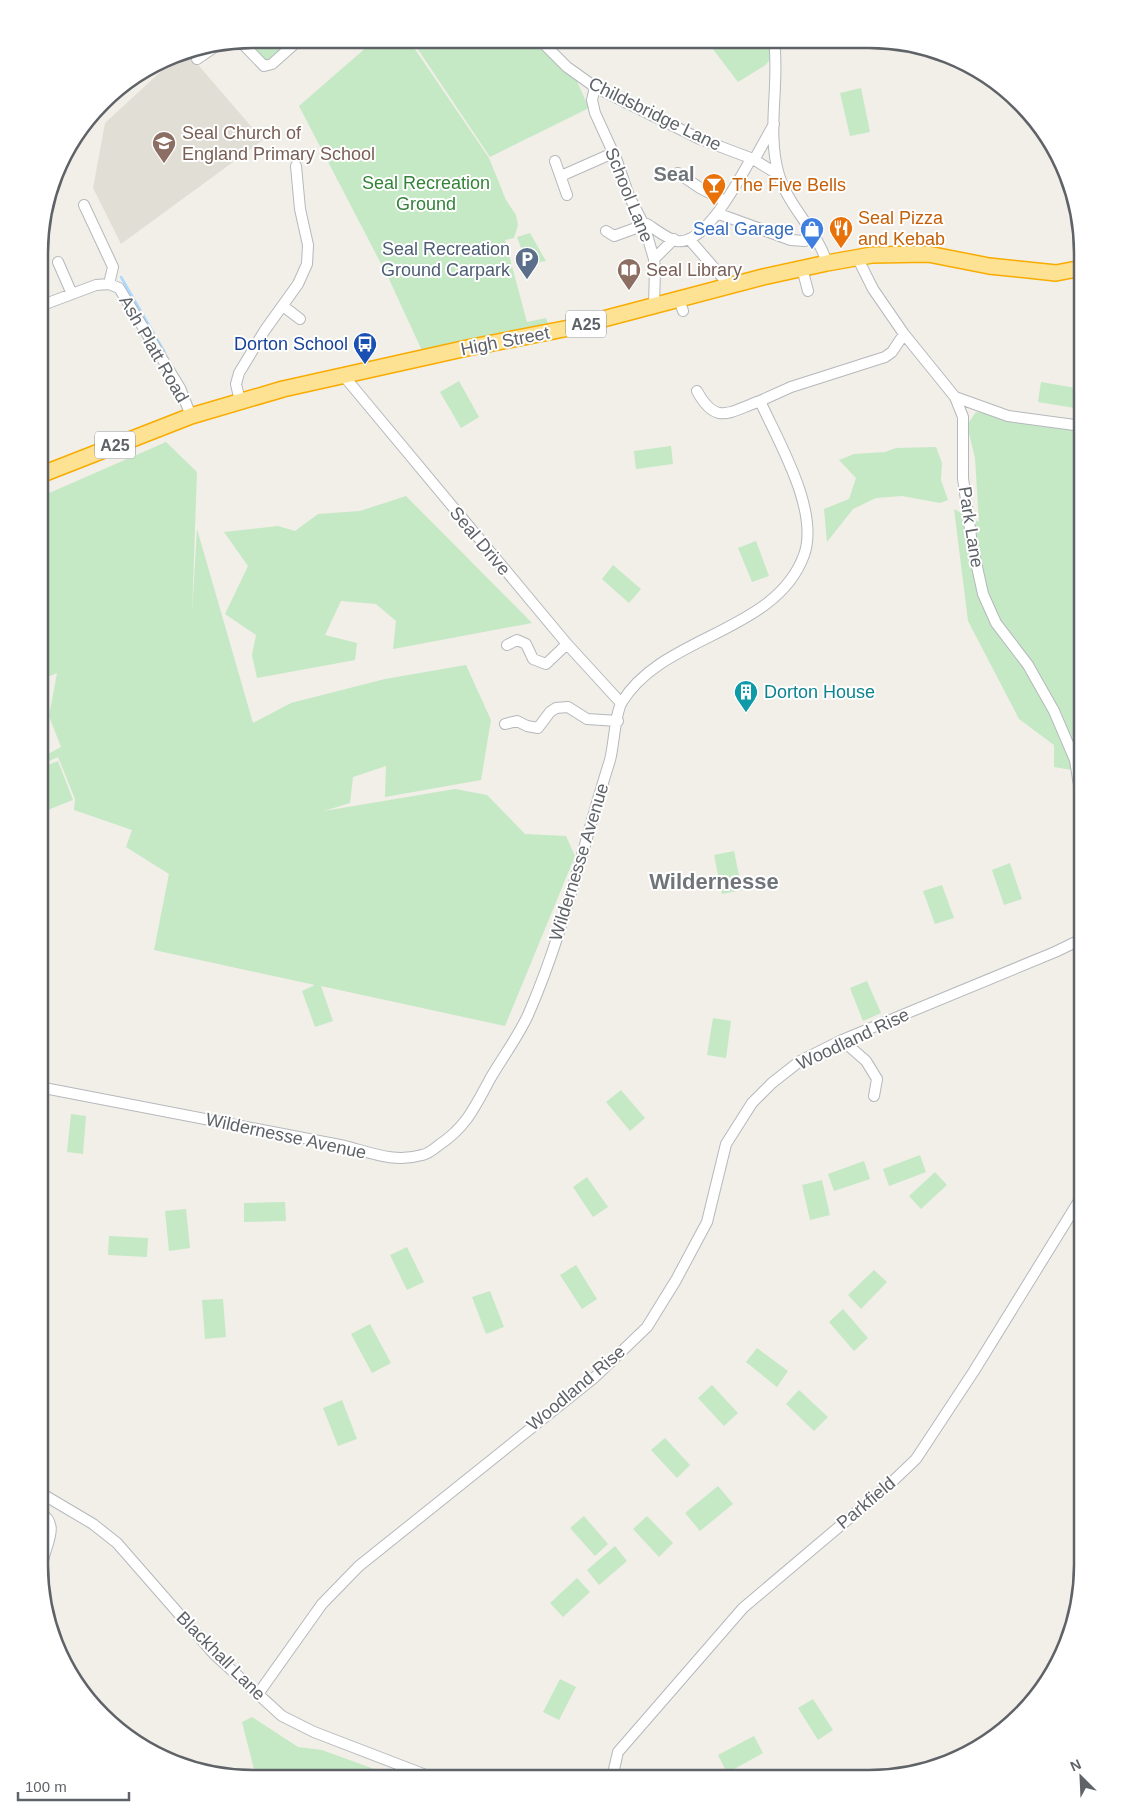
<svg xmlns="http://www.w3.org/2000/svg" width="1121" height="1817" font-family="Arial,sans-serif">
<rect width="100%" height="100%" fill="#f1efe8"/>
<path fill="#e1ded6" d="M187 52 263 140 121 244 93 188 105 123 181 53Z"/>
<path fill="#c5e8c5" d="M253 39H300L264 66 240 41Z
M376 39H408L489 158 506 200 516 215 518 225 514 238 505 240 527 322 546 318 550 328 424 355 389 279 299 106Z
M411 39 529 40 575 77 589 108 490 157Z
M706 40H771V59L764 66 738 82Z
M861 88 870 132 850 136 840 93Z
M530 233 546 261 527 264 517 237Z
M459 381 479 417 461 428 440 392Z
M1041 382 1082 389 1081 409 1038 402Z
M976 412 1082 425V750L1080 747 1072 770 1054 767V745L1019 719 968 621 954 509 979 522 975 458 967 425Z
M166 442 197 472 192 614 197 529 253 723 291 703 385 679 466 665 491 720 481 780 385 797 386 766 353 777 350 803 324 811 455 789 487 795 525 834 566 836 575 856 505 1026 321 986 333 1021 315 1027 302 991 315 985 154 950 169 874 126 847 132 830 74 810 75 799 58 757 47 762 48 754 61 747 49 716 57 673 40 680V635L42 634 40 629V497Z
M671 446 673 464 636 469 634 451Z
M936 447 942 463 941 480 948 500 940 503 902 496 876 498 853 509 827 542 824 509 849 499 856 478 839 460 854 454 885 452 896 448Z
M406 496 532 623 393 649 396 621 376 604 341 601 325 635 357 643 355 660 257 678 252 655 256 635 225 614 248 566 224 532 278 526 295 531 318 514 360 511Z
M756 541 769 576 752 582 738 548Z
M613 565 641 589 629 603 602 579Z
M58 761 73 800 40 813V768Z
M734 851 742 890 722 894 714 855Z
M1010 863 1022 899 1004 905 992 870Z
M942 885 954 918 935 924 923 891Z
M867 981 881 1013 863 1021 850 988Z
M713 1018 731 1021 726 1058 707 1055Z
M621 1090 645 1118 630 1131 606 1102Z
M71 1114 86 1116 83 1154 67 1152Z
M920 1155 926 1172 889 1186 883 1169Z
M864 1161 870 1179 834 1191 828 1174Z
M935 1172 947 1185 921 1209 909 1196Z
M587 1177 608 1207 593 1217 573 1187Z
M822 1180 830 1215 810 1220 802 1185Z
M285 1202 286 1221 244 1222V1203Z
M186 1209 190 1248 169 1251 165 1211Z
M109 1236 148 1238 147 1257 108 1255Z
M407 1247 424 1282 407 1290 390 1255Z
M576 1265 597 1299 582 1309 560 1275Z
M874 1270 887 1282 861 1309 848 1295Z
M490 1291 504 1327 486 1334 472 1297Z
M223 1299 226 1337 205 1339 202 1300Z
M843 1309 868 1338 854 1351 829 1322Z
M370 1324 391 1363 372 1373 351 1334Z
M757 1348 788 1371 777 1387 746 1362Z
M712 1385 738 1413 724 1426 698 1398Z
M799 1390 828 1417 814 1431 786 1404Z
M342 1400 357 1439 338 1446 323 1408Z
M665 1438 690 1465 677 1478 651 1450Z
M718 1486 733 1504 700 1531 685 1513Z
M584 1516 608 1544 595 1556 570 1528Z
M647 1516 673 1543 659 1557 633 1529Z
M615 1546 627 1561 599 1585 587 1570Z
M577 1578 590 1592 563 1617 550 1603Z
M560 1679 576 1687 559 1720 543 1712Z
M813 1699 833 1730 818 1740 798 1708Z
M252 1717 298 1747 322 1750 396 1777H256L242 1722Z
M754 1736 763 1753 727 1773 718 1755Z"/>
<g fill="none" stroke-linecap="round" stroke-linejoin="round">
<path stroke="#aadaff" stroke-width="2.5" d="M121 277 165 353"/>
<g stroke="#b5b8bc" stroke-width="12">
<path id="minor" d="M540 40 567 67 595 87 700 139 753 159 779 175
M774 40C780 84 766 132 779 175 789 208 817 230 827 263
M240 41 264 66 272 64 300 39
M197 59 216 46
M595 87 592 100 595 113 617 161 629 196 644 225 654 259 655 269 654 306
M754 160 774 124
M555 161 567 195
M678 173 700 188 725 201
M561 176 613 153
M84 205 113 267 109 284 119 288 180 388 191 416
M719 214 791 240 805 241 815 236
M606 231 614 236 647 224C655 229 667 239 677 241 705 246 739 179 751 159
M689 239 723 278 726 287
M857 257 873 289 904 334 955 397 963 417V478L972 544 983 594 996 623 1028 665 1054 711 1075 760 1082 804
M654 259 674 239
M58 262 72 294
M802 268 808 291
M679 299 683 311
M40 306 96 285 109 284
M283 306 300 319
M343 375 567 644 621 703
M697 391C716 426 729 412 760 401
M955 397 1008 416 1082 426
M240 401 236 384 239 373 265 330 298 284 307 264 308 245 300 209 296 166
M507 645 517 640 526 644 533 659 546 664 567 644
M505 724 517 721 527 726 538 728 550 712 556 708 568 707 587 719 618 721
M842 1040 866 1061 877 1079 874 1096
M39 1087 345 1146C372 1153 395 1163 422 1155 428 1154 434 1149 439 1145 466 1127 475 1107 490 1079 502 1058 518 1037 528 1015 564 933 583 845 610 760 614 745 615 713 622 702 662 635 776 633 804 555 820 511 778 441 760 401L791 387 885 357 892 352 904 334
M39 1492 93 1524 117 1543 214 1654 282 1716 314 1732 431 1777
M39 1512C61 1524 46 1543 43 1561 42 1568 43 1577 43 1584
M258 1694 322 1604 359 1566 595 1377 647 1327 676 1280 707 1222 726 1144 752 1103 772 1083 800 1061 842 1040 1055 952 1082 939
M612 1778 618 1752 743 1608 892 1482 916 1459 974 1371 1082 1196"/>
</g>
<g stroke="#f9ab00" stroke-width="18">
<path id="highway" d="M40 475 191 416 283 389 467 348 569 328 763 277 827 263 872 255 928 254 989 266 1056 273 1082 268"/>
</g>
<use href="#minor" stroke="#fff" stroke-width="10"/>
<use href="#highway" stroke="#fde293" stroke-width="15"/>
</g>
<defs>
<g id="school-pin" transform="scale(1.25)"><path d="M0 17L-7.5 6A9.5 9.5 0 1 1 7.5 6Z" fill="#8d6e63" stroke="#fff"/><path d="M0-5L7-2L0 1L-7-2ZM-4 1L0 2.5L4 1V4Q0 6-4 4Z" fill="#fff"/></g>
<g id="bar-pin" transform="scale(1.25)"><path d="M0 17L-7.5 6A9.5 9.5 0 1 1 7.5 6Z" fill="#e8710a" stroke="#fff"/><path d="M-6-5H6L.8 .8V4.5H3.5V6h-7V4.5H-.8V.8Z" fill="#fff"/></g>
<g id="restaurant-pin" transform="scale(1.25)"><path d="M0 17L-7.5 6A9.5 9.5 0 1 1 7.5 6Z" fill="#e8710a" stroke="#fff"/><path d="M-5-6h1v4h1v-4h1v4h1v-4h1v5L-1.5 .5V6h-2V.5L-5-1ZM5-6V6H3V1.5H1.5Q1.5-4 5-6Z" fill="#fff"/></g>
<g id="shop-pin" transform="scale(1.25)"><path d="M0 17L-7.5 6A9.5 9.5 0 1 1 7.5 6Z" fill="#3f7fe0" stroke="#fff"/><path d="M-5-2.5h2.3a2.7 3.5 0 0 1 5.4 0H5L5.5 6h-11ZM-1.5-2.5h3a1.5 2.3 0 0 0-3 0Z" fill="#fff"/></g>
<g id="parking-pin" transform="scale(1.25)"><path d="M0 17L-7.5 6A9.5 9.5 0 1 1 7.5 6Z" fill="#5c6f8a" stroke="#fff"/><path d="M-3.5-5.5H1a3.5 3.5 0 0 1 0 7H-1V5.5H-3.5ZM-1-3.4V-.6H.8a1.4 1.4 0 0 0 0-2.8Z" fill="#fff"/></g>
<g id="library-pin" transform="scale(1.25)"><path d="M0 17L-7.5 6A9.5 9.5 0 1 1 7.5 6Z" fill="#8d6e63" stroke="#fff"/><path d="M-6-4Q-3-5.5-.7-3.5V5Q-3 3-6 4ZM6-4Q3-5.5 .7-3.5V5Q3 3 6 4Z" fill="#fff"/></g>
<g id="bus-pin" transform="scale(1.25)"><path d="M0 17L-7.5 6A9.5 9.5 0 1 1 7.5 6Z" fill="#1a4fb4" stroke="#fff"/><path d="M-5-6H5V4H4V6H2V4H-2V6H-4V4H-5ZM-3.5-4V0h7V-4ZM-3.5 1.2v1.5H-2V1.2ZM2 1.2v1.5H3.5V1.2Z" fill="#fff"/></g>
<g id="building-pin" transform="scale(1.25)"><path d="M0 17L-7.5 6A9.5 9.5 0 1 1 7.5 6Z" fill="#0f9aa8" stroke="#fff"/><path d="M-4-6H4V6H1V3H-1V6H-4ZM-2.5-4.3h1.7v1.8h-1.7ZM.8-4.3h1.7v1.8H.8ZM-2.5-1h1.7V.8h-1.7ZM.8-1h1.7V.8H.8Z" fill="#fff"/></g>
</defs>
<g fill-rule="evenodd">
<use href="#school-pin" x="164" y="143"/>
<use href="#bar-pin" x="714" y="185"/>
<use href="#restaurant-pin" x="841" y="228"/>
<use href="#shop-pin" x="812" y="229"/>
<use href="#parking-pin" x="527" y="259"/>
<use href="#library-pin" x="629" y="270"/>
<use href="#bus-pin" x="365" y="344"/>
<use href="#building-pin" x="746" y="692"/>
</g>
<g text-anchor="middle" stroke-width="4" stroke-linejoin="round" paint-order="stroke">
<g fill="#fff" stroke="#8f9295" stroke-width="1">
<rect x="566" y="310.5" width="40" height="27" rx="4"/>
<rect x="95" y="431.5" width="40" height="27" rx="4"/>
</g>
<g font-size="16" font-weight="bold" fill="#5f6368">
<text x="586" y="330">A25</text>
<text x="115" y="451">A25</text>
</g>
<g font-size="18" fill="#5f6368" stroke="#fff">
<text transform="translate(655 114) rotate(26)" y="6">Childsbridge Lane</text>
<text transform="translate(629 195) rotate(68)" y="6">School Lane</text>
<text transform="translate(505 341) rotate(-11)" y="6">High Street</text>
<text transform="translate(154 349) rotate(60)" y="6">Ash Platt Road</text>
<text transform="translate(971 527) rotate(81)" y="6">Park Lane</text>
<text transform="translate(480 541) rotate(50)" y="6">Seal Drive</text>
<text transform="translate(579 862) rotate(-73)" y="6">Wildernesse Avenue</text>
<text transform="translate(853 1039) rotate(-25)" y="6">Woodland Rise</text>
<text transform="translate(286 1136) rotate(12)" y="6">Wildernesse Avenue</text>
<text transform="translate(576 1388) rotate(-40)" y="6">Woodland Rise</text>
<text transform="translate(866 1503) rotate(-40)" y="6">Parkfield</text>
<text transform="translate(221 1656) rotate(45)" y="6">Blackhall Lane</text>
</g>
<g font-size="18" fill="#785e54" stroke="#fff" text-anchor="start">
<text x="182" y="139">Seal Church of<tspan x="182" dy="21">England Primary School</tspan></text>
<text x="646" y="276">Seal Library</text>
</g>
<g font-size="18" fill="#348238" stroke="#fff">
<text x="426" y="189">Seal Recreation<tspan x="426" dy="21">Ground</tspan></text>
</g>
<g font-size="18" fill="#c56008" stroke="#fff" text-anchor="start">
<text x="732" y="191">The Five Bells</text>
<text x="858" y="224">Seal Pizza<tspan x="858" dy="21">and Kebab</tspan></text>
</g>
<g font-size="18" fill="#366cbe" stroke="#fff" text-anchor="end">
<text x="794" y="235">Seal Garage</text>
</g>
<g font-size="18" fill="#4e5e75" stroke="#fff" text-anchor="end">
<text x="510" y="255">Seal Recreation<tspan x="510" dy="21">Ground Carpark</tspan></text>
</g>
<g font-size="18" fill="#164399" stroke="#fff" text-anchor="end">
<text x="348" y="350">Dorton School</text>
</g>
<g font-size="18" fill="#0d838f" stroke="#fff" text-anchor="start">
<text x="764" y="698">Dorton House</text>
</g>
<g font-size="20" font-weight="bold" fill="#70757a" stroke="#fff">
<text x="674" y="181">Seal</text>
</g>
<g font-size="22" font-weight="bold" fill="#70757a" stroke="#fff">
<text x="714" y="889">Wildernesse</text>
</g>
</g>
<path d="M0 0H1121V1817H0ZM253 48H869A205 205 0 0 1 1074 253V1565A205 205 0 0 1 869 1770H253A205 205 0 0 1 48 1565V253A205 205 0 0 1 253 48Z" fill="#fff" fill-rule="evenodd"/>
<path fill="none" stroke="#5f6368" stroke-width="2.5" d="M253 48H869A205 205 0 0 1 1074 253V1565A205 205 0 0 1 869 1770H253A205 205 0 0 1 48 1565V253A205 205 0 0 1 253 48Z"/>
<g transform="translate(1081 1777) rotate(336)" stroke="#ffffff" stroke-width="4" paint-order="stroke">
<path d="M0-4L9 19L0 12L-9 19Z" fill="#5f6368"/>
<text y="-8" font-size="14" font-weight="bold" text-anchor="middle" fill="#5f6368">N</text>
</g>
<path d="M18 1792v8h111v-8" fill="none" stroke="#5f6368" stroke-width="2.5"/>
<text x="25" y="1792" font-size="15" fill="#5f6368" stroke="#ffffff" stroke-width="4" paint-order="stroke">100 m</text>
</svg>
